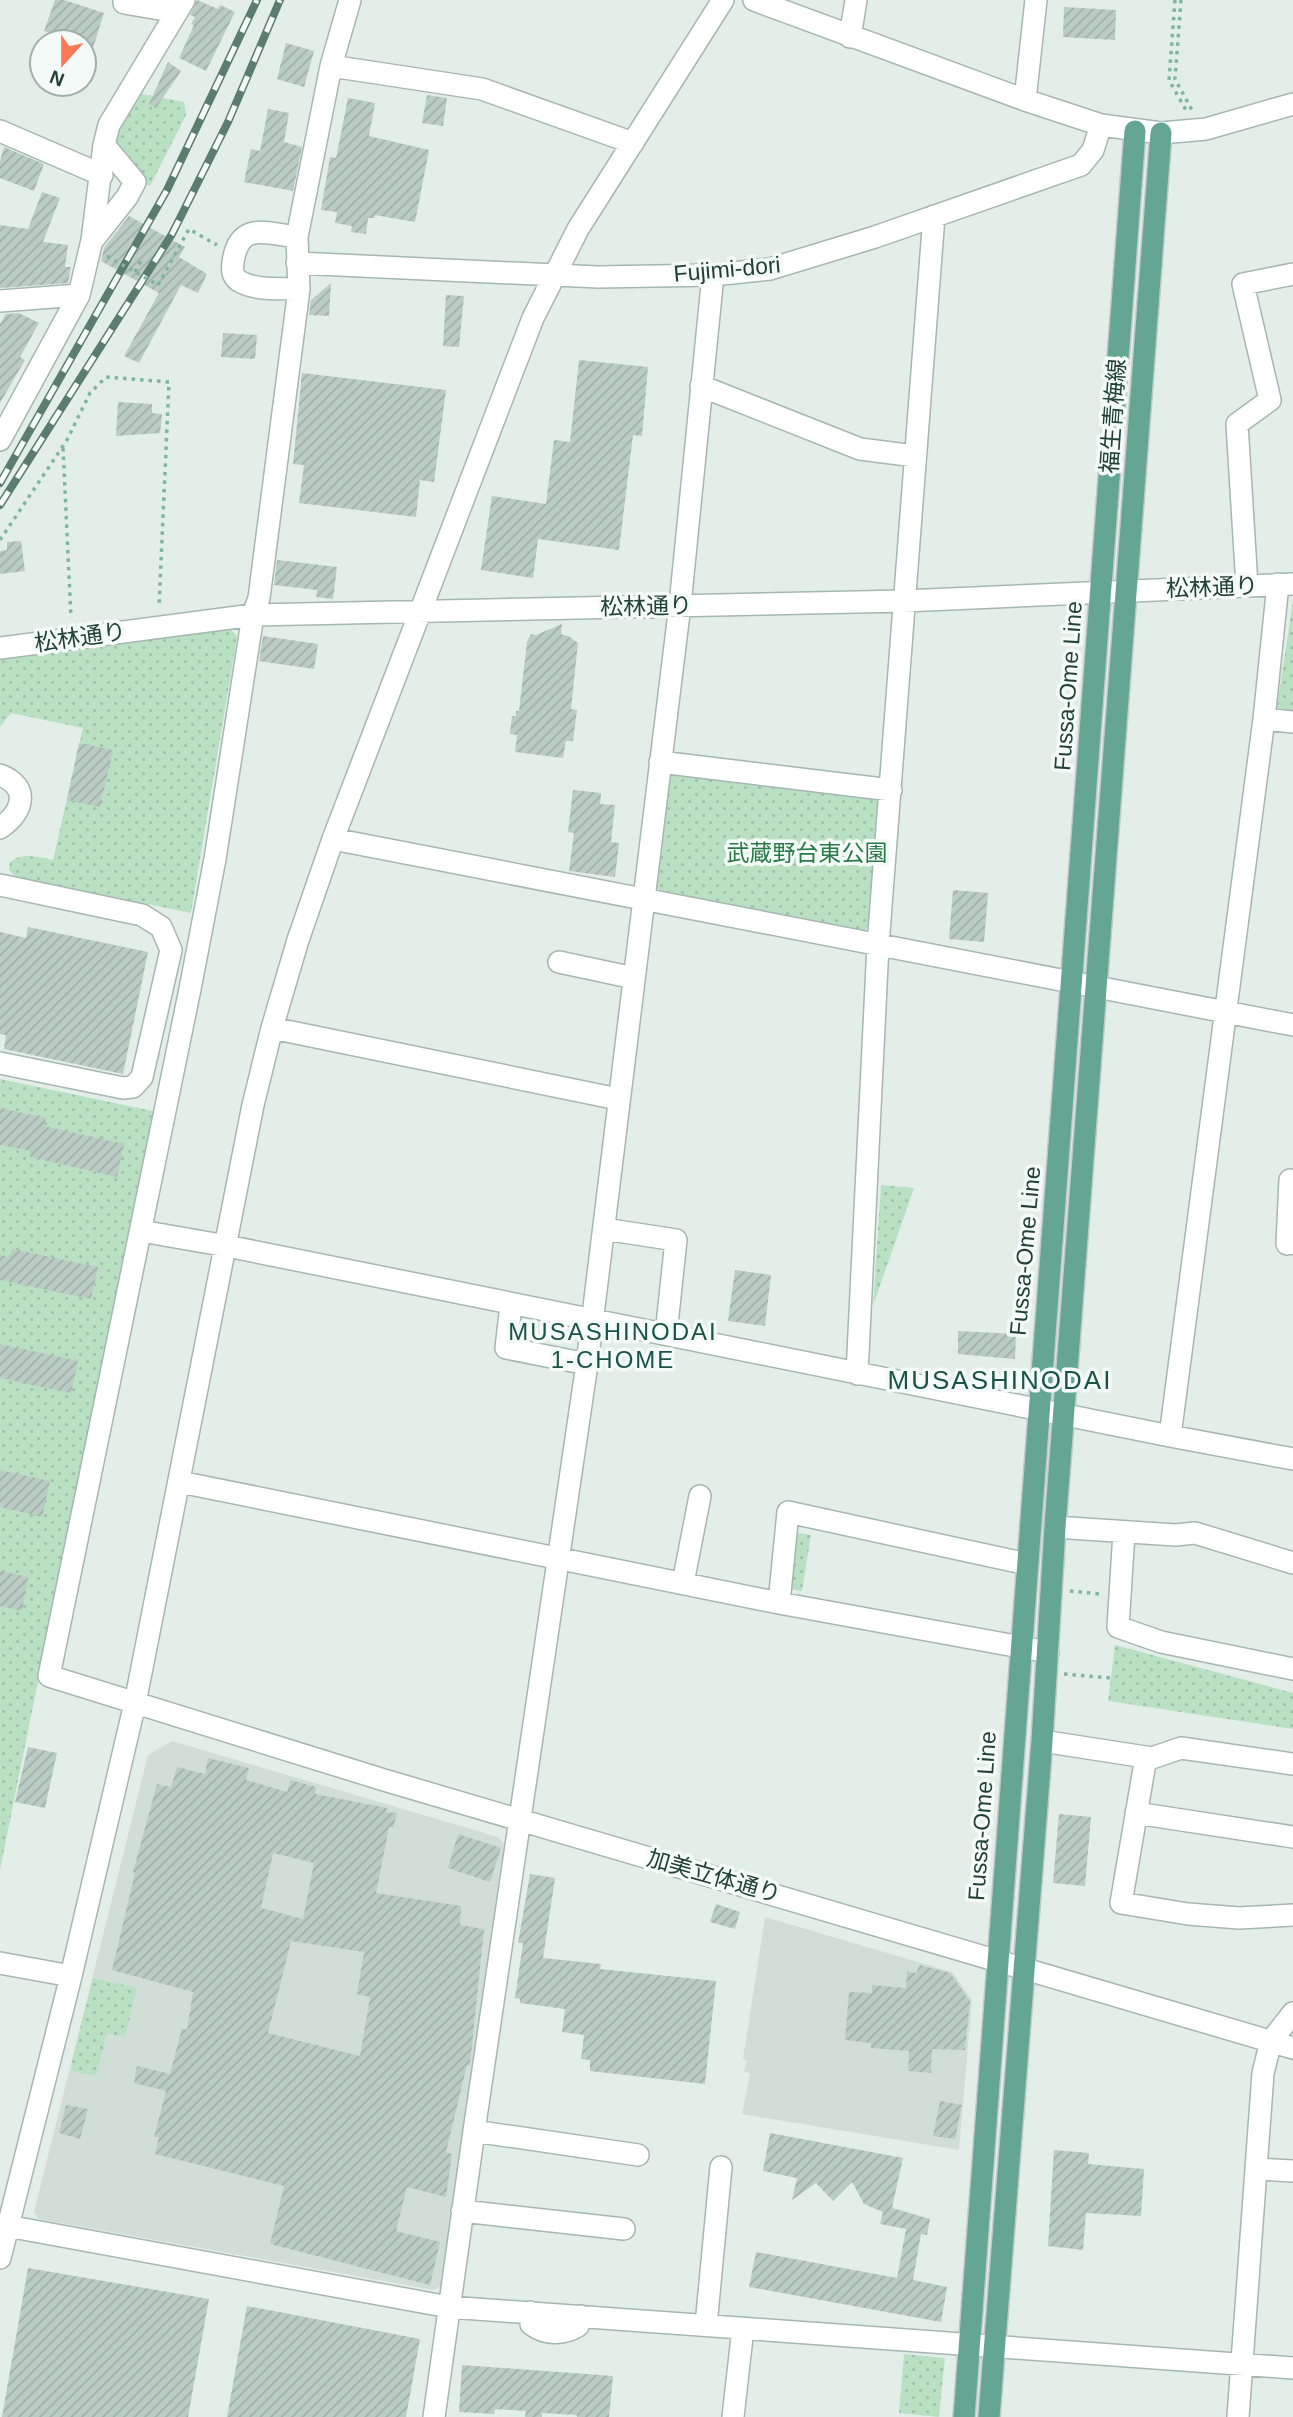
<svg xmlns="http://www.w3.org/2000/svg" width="1293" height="2417" font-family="Helvetica,'Noto Sans JP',sans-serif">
<defs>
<pattern id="grass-dots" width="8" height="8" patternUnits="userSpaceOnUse" patternTransform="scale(1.75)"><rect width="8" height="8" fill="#bae0c4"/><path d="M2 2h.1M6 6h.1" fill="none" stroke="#a0c1a9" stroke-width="1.8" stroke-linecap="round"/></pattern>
<pattern id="building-hatch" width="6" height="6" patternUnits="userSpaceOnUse" patternTransform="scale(1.75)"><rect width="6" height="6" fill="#bbccc4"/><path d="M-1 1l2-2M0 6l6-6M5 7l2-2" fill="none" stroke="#a0b0a9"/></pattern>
</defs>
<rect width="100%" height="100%" fill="#e3eee9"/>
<path fill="#d1ded8" d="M172 1741 498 1837 504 1844 441 2286 434 2290 38 2219 34 2212 148 1755Z
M765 1917 952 1972 972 2000 959 2150 742 2114 750 2073 744 2072 747 2060 743 2059Z"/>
<path fill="url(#grass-dots)" d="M137 93 184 102 186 115 150 186 134 178 115 141 116 128Z
M1293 601V715L1276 713Z
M230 628 237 637 191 913 16 877 9 870 10 862C23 852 38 857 53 860L83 728 11 713 0 727V660Z
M673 769 877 795 882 801 871 924 864 931 660 891 656 887 666 774Z
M0 1079 153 1111 0 1870Z
M881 1185 914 1188 873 1306Z
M798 1533 811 1535 802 1591 789 1589Z
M1115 1645 1293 1693V1729L1108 1701Z
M93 1978 137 1988 125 2037 107 2033 96 2076 72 2071V2061Z
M904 2354 945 2358 939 2417 899 2413Z"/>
<path fill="url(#building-hatch)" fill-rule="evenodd" d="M55 0H64L104 13 93 48 84 45V42H76L44 31Z
M197 0 218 9 220 5 235 12 206 71 179 58 194 25 191 24 195 17 190 15Z
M1064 7 1116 10 1115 40 1063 37Z
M286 43 314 51 304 87 277 79Z
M168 62 181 71 156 108 149 104Z
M427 95 447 98 443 126 422 123Z
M348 98 375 103 369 136 429 150 415 222 375 215 374 218H368L366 234 351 232 352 226 335 223 337 212 321 210 330 157 336 158Z
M268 109 289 113 284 142 302 147 293 191 244 182 251 149 260 151Z
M4 147 44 164 34 191 0 178V161Z
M42 192 60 198 43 242 68 245 65 267H71L68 283 0 288V225L28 229Z
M129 216 185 247 179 257 207 274 198 293 181 285 139 363 124 356 159 293 101 261 104 248Z
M331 283 329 316 309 315 311 300Z
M446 295 464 296 459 347 443 346Z
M19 313 39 323 20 357 25 360 0 403V324L6 314Z
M223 333 257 335 255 359 221 357Z
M579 360 648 367 642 436 633 435 619 550 538 539 533 578 481 570 492 496 546 504 554 440 570 442Z
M302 373 446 390 434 482 420 480 416 517 299 503 304 465 293 464Z
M118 402 152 404V413L162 414 160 433 116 436Z
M21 541 25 571 0 574V551L7 550V542Z
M277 560 337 567 333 599 316 597 317 590 274 585Z
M562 624 561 634 570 637 578 643 571 709 577 710 573 741H566L563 758 515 752 517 735 510 734 512 716H516V711H519L527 642 531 634 536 635Z
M263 636 318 644 314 669 259 661Z
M79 743 113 750 100 807 67 800Z
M573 790 601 793 600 804 615 805 611 842 619 843 615 877 569 871 574 833 568 832Z
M953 890 988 893 984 942 949 939Z
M28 927 148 952 123 1074 4 1049 6 1035 0 1034V932L26 938Z
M0 1108 46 1118 44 1126 124 1144 117 1177 30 1157 31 1151 0 1145Z
M12 1249 98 1267 91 1299 0 1280V1255L10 1257Z
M735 1270 771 1275 765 1326 728 1321Z
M958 1331 1016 1334 1015 1359 958 1354Z
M0 1344 78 1361 71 1393 0 1378Z
M0 1470 50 1481 42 1517 0 1507Z
M0 1571 28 1577 22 1611 0 1606Z
M28 1747 57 1753 45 1808 15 1802Z
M208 1758 249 1768 246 1780 287 1792 291 1780 316 1787 315 1794 387 1808 386 1812 397 1813 393 1828 389 1827 376 1893 461 1906 460 1925 484 1929 470 2065H467L446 2152 452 2154 446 2197 407 2187 396 2231 440 2242 430 2285 270 2244 284 2186 155 2154 159 2137H154L166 2091 134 2083 137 2066 170 2074 182 2028 187 2030 193 1992 112 1970 135 1873 133 1872 157 1784 171 1787 177 1767 205 1774ZM273 1853 314 1863 303 1919 261 1908ZM291 1941 364 1952 357 1994 370 1997 360 2056 268 2033Z
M1059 1814 1091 1817 1085 1886 1053 1883Z
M458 1834 501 1848 490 1882 448 1868Z
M530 1874 555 1878 543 1958 601 1964 600 1969 716 1981 705 2084 590 2071V2060L581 2059 584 2035 562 2032 565 2009 520 2003V1999L515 1998 523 1943H518Z
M716 1904 740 1912 735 1929 710 1922Z
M920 1965 950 1973 970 2001 965 2050 932 2049 931 2073 908 2071 909 2051 871 2048V2043L845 2040 849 1992 872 1993V1985L906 1988 907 1971 916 1973Z
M940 2101 962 2105 955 2139 933 2136Z
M66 2105 88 2109 80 2139 59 2133Z
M770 2133 903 2158 892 2208 930 2219 927 2235 921 2234 913 2280 947 2287 941 2322 749 2287 756 2252 897 2278 906 2229 880 2224 883 2212 864 2204 852 2182 833 2201 816 2183 792 2200 797 2178 763 2171Z
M1054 2150 1089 2153 1088 2164 1144 2169 1141 2216 1086 2213 1083 2250 1048 2246Z
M28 2268 209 2299 188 2417H2Z
M247 2306 420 2339 406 2417H227Z
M462 2365 613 2376 609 2417H577V2415L542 2413V2417H525L526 2411 495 2409 494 2414 459 2412Z"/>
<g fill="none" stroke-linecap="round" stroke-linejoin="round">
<g stroke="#a5b7b0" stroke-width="24">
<path id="minor" d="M124 0V3L177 12
M350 0 331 66 297 237 299 289 259 598 253 615 215 859 190 989 49 1676 384 1780 1293 2048
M754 0 1025 100 1101 125 1161 133 1206 129 1293 104
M850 37 856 0
M331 66 482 89 633 143
M1025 100 1036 0
M0 131 102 175
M297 237C265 233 239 221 233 262 232 270 232 276 239 281 256 291 279 288 299 289
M93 240 127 197 135 182 104 145
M297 263 598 277 713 275 770 269 875 237 1081 165 1093 150 1101 125
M79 295 92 240 104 145 109 125 184 0
M0 301 79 295 0 440
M701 386 860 449 915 456
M1247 586 1237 424 1270 400 1243 284 1293 274
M0 648 253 615 904 601 1293 584
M1264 719 1293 722
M660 762 891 790
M0 775C31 787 23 812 0 828
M333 839 1293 1025
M0 885 142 915 161 927 171 950 142 1077 133 1087 123 1088 0 1063
M559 962 634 978
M272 1028 618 1099
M1290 1180 1287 1244 1293 1243
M604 1229 676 1240 666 1334
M141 1231 227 1246 1170 1436 1293 1459
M511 1305 506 1348 587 1364
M857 1374 878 945 934 216
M1170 1436 1264 719 1278 584
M180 1482 779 1603 1048 1652
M1055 1527 1175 1535 1195 1533 1293 1563
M1124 1532 1118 1627 1161 1642 1293 1669
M683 1583 700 1496
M779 1603 788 1512 1027 1564
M1042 1741 1152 1758 1181 1748 1293 1764
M1146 1757 1121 1903 1188 1914 1239 1918 1293 1915
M1136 1813 1293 1837
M0 1963 71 1976
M474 2131 638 2155
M1257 2169 1293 2171
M462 2211 624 2229
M7 2226 449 2307 1293 2368
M0 2258 71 1976 135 1703 253 1105 272 1028 298 940 333 839 533 318 578 229 723 0
M530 2312 531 2324C545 2335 563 2335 578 2326L581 2316
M706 2325 721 2167
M434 2417 474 2131 587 1364 680 605 713 275
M733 2417 743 2328
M1238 2417 1263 2073 1271 2041 1293 2013"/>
</g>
<g stroke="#c1cac7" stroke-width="24">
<path id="major" d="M964 2417 1135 131
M989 2417 1042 1741 1055 1527 1161 133"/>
</g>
<path stroke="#81b4a2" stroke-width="3.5" stroke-dasharray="3.5 5" stroke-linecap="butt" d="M1175 0 1169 80 1187 112
M1181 0 1175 79 1193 112
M135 272 141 261
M158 285 189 229 217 245
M63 448 71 618
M0 540 67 440 90 393 106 377 169 382 159 607
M1070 1591 1100 1594
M1064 1674 1111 1678"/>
<use href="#minor" stroke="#fff" stroke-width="21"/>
<use href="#major" stroke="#64a693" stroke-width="21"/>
<g stroke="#5c7c72" stroke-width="8">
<path id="rail" d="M0 483 167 190 257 0
M0 505 172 234 228 122 280 0"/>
</g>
<use href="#rail" stroke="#f4faf7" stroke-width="5" stroke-dasharray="16" stroke-linecap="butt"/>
<path stroke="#81b4a2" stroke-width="3.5" stroke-dasharray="3.5 5" stroke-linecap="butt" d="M107 256 158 285"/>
</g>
<g text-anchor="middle" stroke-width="7" stroke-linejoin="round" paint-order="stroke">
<g font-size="23" fill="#214137" stroke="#f4faf7">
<text transform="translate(727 269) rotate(-5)" y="8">Fujimi-dori</text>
<text transform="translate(1113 416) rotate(-86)" y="8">福生青梅線</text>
<text transform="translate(1212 587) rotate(-2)" y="8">松林通り</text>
<text transform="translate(646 606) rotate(-1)" y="8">松林通り</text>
<text transform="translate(80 637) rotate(-8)" y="8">松林通り</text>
<text transform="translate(1068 686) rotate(-86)" y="8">Fussa-Ome Line</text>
<text transform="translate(1025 1251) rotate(-85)" y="8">Fussa-Ome Line</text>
<text transform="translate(982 1816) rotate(-86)" y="8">Fussa-Ome Line</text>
<text transform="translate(714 1876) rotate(16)" y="8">加美立体通り</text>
</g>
<g font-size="23" fill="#287a46" stroke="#f4faf7">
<text x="807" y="861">武蔵野台東公園</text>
</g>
<g font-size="24" letter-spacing="2" fill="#1b5445" stroke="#f4faf7">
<text x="613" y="1340">MUSASHINODAI<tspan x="613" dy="28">1-CHOME</tspan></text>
</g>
<g font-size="26" letter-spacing="2" fill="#1b5445" stroke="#f4faf7">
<text x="1000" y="1389">MUSASHINODAI</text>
</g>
</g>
<g transform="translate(63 63) rotate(201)"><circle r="33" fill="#f4faf7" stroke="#a0b0aa" stroke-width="2"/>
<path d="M0-5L12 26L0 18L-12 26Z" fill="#fb7854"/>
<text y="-10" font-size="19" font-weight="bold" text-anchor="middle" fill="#214137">N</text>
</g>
</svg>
